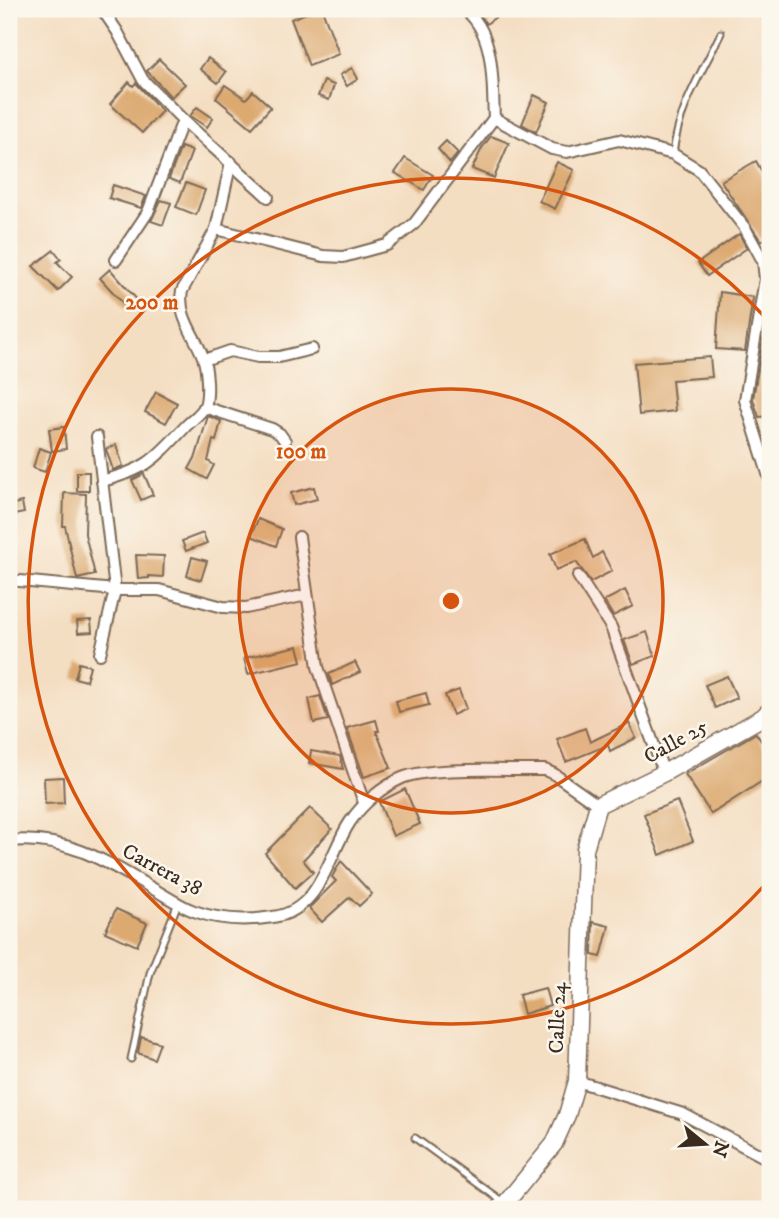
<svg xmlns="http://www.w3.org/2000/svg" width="779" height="1218" viewBox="0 0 779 1218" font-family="'IM FELL DW Pica',serif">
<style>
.building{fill:#dca970}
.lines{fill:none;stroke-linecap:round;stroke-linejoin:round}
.lane-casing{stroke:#7c6957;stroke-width:9}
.street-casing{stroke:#7c6957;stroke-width:14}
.secondary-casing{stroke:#7c6957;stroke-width:19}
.lane{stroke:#fff;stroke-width:5}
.street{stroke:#fff;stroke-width:10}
.secondary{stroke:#fff;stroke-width:16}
.ring{fill:none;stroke:#d7540e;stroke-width:3.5}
.labels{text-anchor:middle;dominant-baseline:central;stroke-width:5;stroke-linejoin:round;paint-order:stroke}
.street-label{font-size:21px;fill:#3b2a1e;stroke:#fbf7ec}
.centre{fill:#d7540e;stroke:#fbf7ec;stroke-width:3.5}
.ring-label{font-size:21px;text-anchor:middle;font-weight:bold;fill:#d7540e;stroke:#fbf7ec;stroke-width:5;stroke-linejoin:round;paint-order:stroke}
</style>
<rect width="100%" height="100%" fill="#fbf7ec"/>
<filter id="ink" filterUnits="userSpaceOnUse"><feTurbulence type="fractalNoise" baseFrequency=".0143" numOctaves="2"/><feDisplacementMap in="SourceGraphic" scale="14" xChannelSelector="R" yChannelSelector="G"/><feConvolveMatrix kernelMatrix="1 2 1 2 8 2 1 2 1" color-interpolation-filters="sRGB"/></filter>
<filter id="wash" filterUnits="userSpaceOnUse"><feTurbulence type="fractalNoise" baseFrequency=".00686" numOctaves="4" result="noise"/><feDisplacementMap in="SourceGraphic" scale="28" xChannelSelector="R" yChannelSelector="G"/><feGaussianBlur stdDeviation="1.57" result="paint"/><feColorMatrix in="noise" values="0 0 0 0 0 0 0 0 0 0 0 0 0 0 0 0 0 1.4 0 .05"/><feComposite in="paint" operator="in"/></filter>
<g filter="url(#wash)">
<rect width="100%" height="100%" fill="#f4dec2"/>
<g id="blocks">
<!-- building -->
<g class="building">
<path d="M317,9H322L339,54L309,66L291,19Z"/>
<path d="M485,9H507L486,24L479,13Z"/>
<path d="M208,58L226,72L218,83L200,69Z"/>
<path d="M159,59L185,84L171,97L147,71Z"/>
<path d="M352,68L358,79L347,86L340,75Z"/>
<path d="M324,81L334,85L329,100L318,96Z"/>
<path d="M129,82L133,86L136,83L162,111L142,133L110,104Z"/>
<path d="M225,85L246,99L253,91L271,107L252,128L216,98Z"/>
<path d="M534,95L549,102L536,132L522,124Z"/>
<path d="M197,107L213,118L207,127L190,116Z"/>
<path d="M491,136L509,143L494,178L472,169L482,148Z"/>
<path d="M446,141L458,153L450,163L438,149Z"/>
<path d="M181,147L192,151L180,183L169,179Z"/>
<path d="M405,158L433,175L424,190L395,173Z"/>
<path d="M756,161L770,186V236L761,241L721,181Z"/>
<path d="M557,162L574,170L555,209L539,201Z"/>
<path d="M186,183L205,190L196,215L176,207Z"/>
<path d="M113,185L146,196L141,208L109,198Z"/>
<path d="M161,200L171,203L163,225L151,221Z"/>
<path d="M739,234L747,248L707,276L698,263Z"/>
<path d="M54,250L61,259L57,262L72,277L58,291L33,266Z"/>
<path d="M110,269L139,302L130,311L100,278Z"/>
<path d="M720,292L753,297L745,351L716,349Z"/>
<path d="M769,304L770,416L759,417L753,399Z"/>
<path d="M710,357L712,377L672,380L675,411L639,415L634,363Z"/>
<path d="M156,392L177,403L166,423L145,412Z"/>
<path d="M208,416L221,421L216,441L213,440L208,461L214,465L207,479L189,469L196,456Z"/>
<path d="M64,427L66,449L52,451L49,429Z"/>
<path d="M116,445L123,466L113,470L106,449Z"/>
<path d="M39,448L51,452L45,472L33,468Z"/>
<rect x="77" y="472" width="12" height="19"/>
<path d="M144,474L153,495L141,500L132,480Z"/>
<path d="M314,487L317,499L294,505L291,493Z"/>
<path d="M64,493L86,494L85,534L95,575L77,579L65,526H63Z"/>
<path d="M22,502L24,513L9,516V505Z"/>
<path d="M258,519L282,529L276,546L251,536Z"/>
<path d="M203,533L207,543L186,551L182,541Z"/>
<path d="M585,539L593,558L602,552L612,571L591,582L576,562L556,570L550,554Z"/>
<path d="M136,555L164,556L163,577L149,576V578L138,579Z"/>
<path d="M192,557L207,561L201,580L187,576Z"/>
<path d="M625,590L633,606L613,616L604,601Z"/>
<path d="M91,620L92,632L78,633L77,621Z"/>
<path d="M647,632L655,656L633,664L624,640Z"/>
<path d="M298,646L302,661L248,674L244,658Z"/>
<path d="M355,662L360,672L332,685L329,674Z"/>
<path d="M79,663L90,666L86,681L75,678Z"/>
<path d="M727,676L737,698L715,708L705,685Z"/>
<path d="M459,690L466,709L453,715L445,695Z"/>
<path d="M426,693L429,705L399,712L396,701Z"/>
<path d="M320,696L328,720L314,723L309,699Z"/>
<path d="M376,720L379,731H376L391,768L364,777L347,728Z"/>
<path d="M629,723L636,738L610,751L608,745L566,762L557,739L585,728L590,742Z"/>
<path d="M756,733L770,755V776L711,814L685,774Z"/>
<path d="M311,751L340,756L343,769L309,763Z"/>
<path d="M63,777L64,803L45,804L44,778Z"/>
<path d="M405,789L420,824L393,836L379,802Z"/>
<path d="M677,801L693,841L660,855L644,814Z"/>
<path d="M310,808L332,829L303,860L313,872L295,888L265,853Z"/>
<path d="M341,861L372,894L359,906L350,897L322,922L309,908L336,881L332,877Z"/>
<path d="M116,909L147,923L137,946L105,932Z"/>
<path d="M593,922L609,926L601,957L592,955Z"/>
<path d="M545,988L550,1006L524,1014L519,995Z"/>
<path d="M141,1037L160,1043L154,1059L138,1053Z"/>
</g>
</g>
</g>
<g filter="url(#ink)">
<use href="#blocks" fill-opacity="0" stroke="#7c6957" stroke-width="2"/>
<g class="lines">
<!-- lane casing -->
<g class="lane-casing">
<g id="lane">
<path d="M673,154C679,106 700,76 721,33"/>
<path d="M131,1059L150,973L178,903"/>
<path d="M415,1138L503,1202"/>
</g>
</g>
<!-- street casing -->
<g class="street-casing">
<g id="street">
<path d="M102,9L117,31L143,80L183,120L268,197"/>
<path d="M464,9C496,33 492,82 494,118L552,149L567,152L619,140L673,154L699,170L745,228L763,261L765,279L745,400L770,480"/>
<path d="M216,229L323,256L343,257L387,245L414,224L494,118"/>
<path d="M116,260L148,212L183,120"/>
<path d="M204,360L230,351L258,357H279L312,349"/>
<path d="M204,407L272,429L280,434L285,441"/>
<path d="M97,437L115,590L100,654"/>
<path d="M102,481C148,469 155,459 186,426C192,420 202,413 205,406C209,394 207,369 203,357C195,335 177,316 182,291L216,229L231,162"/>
<path d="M299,537L318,667L364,803"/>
<path d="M578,576L611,627L664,773"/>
<path d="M9,580L115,590H159L223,607L246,608L307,595"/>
<path d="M9,841C67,835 109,863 157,891C169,898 181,906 194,911C219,920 248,921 273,917C321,911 328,855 350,822C362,804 382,787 402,778C431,766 511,771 545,770L554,774L598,805"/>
<path d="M577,1081L683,1114L770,1160"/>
</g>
</g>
<!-- secondary casing -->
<g class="secondary-casing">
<path id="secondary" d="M498,1209L505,1204L554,1144L567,1115L577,1081L585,849L598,805L664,773L763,717L770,710"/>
</g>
<!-- lane -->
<use href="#lane" class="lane"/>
<!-- street -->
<use href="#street" class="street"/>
<!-- secondary -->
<use href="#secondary" class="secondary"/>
</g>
</g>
<!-- distance rings -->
<circle cx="451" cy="601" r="212" fill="#d7540e" fill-opacity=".12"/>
<g class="ring">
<circle cx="451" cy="601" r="212"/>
<path d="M770 879A423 423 0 1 1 770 323"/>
</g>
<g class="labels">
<!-- street labels -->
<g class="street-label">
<text transform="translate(676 742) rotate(-29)">Calle 25</text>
<text transform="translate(162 870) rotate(28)">Carrera 38</text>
<text transform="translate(558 1018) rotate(-88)">Calle 24</text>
</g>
</g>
<circle cx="451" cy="601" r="10" class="centre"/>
<g class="ring-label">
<text x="152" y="309">200 m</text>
<text x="301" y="458">100 m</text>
</g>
<!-- margin -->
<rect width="779" height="1218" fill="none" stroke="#fbf7ec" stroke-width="35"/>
<!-- north arrow -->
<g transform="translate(705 1144) rotate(108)" stroke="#fbf7ec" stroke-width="5" paint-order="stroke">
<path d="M0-5L12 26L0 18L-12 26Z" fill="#3b2a1e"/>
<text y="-10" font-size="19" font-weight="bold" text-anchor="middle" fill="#3b2a1e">N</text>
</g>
</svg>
